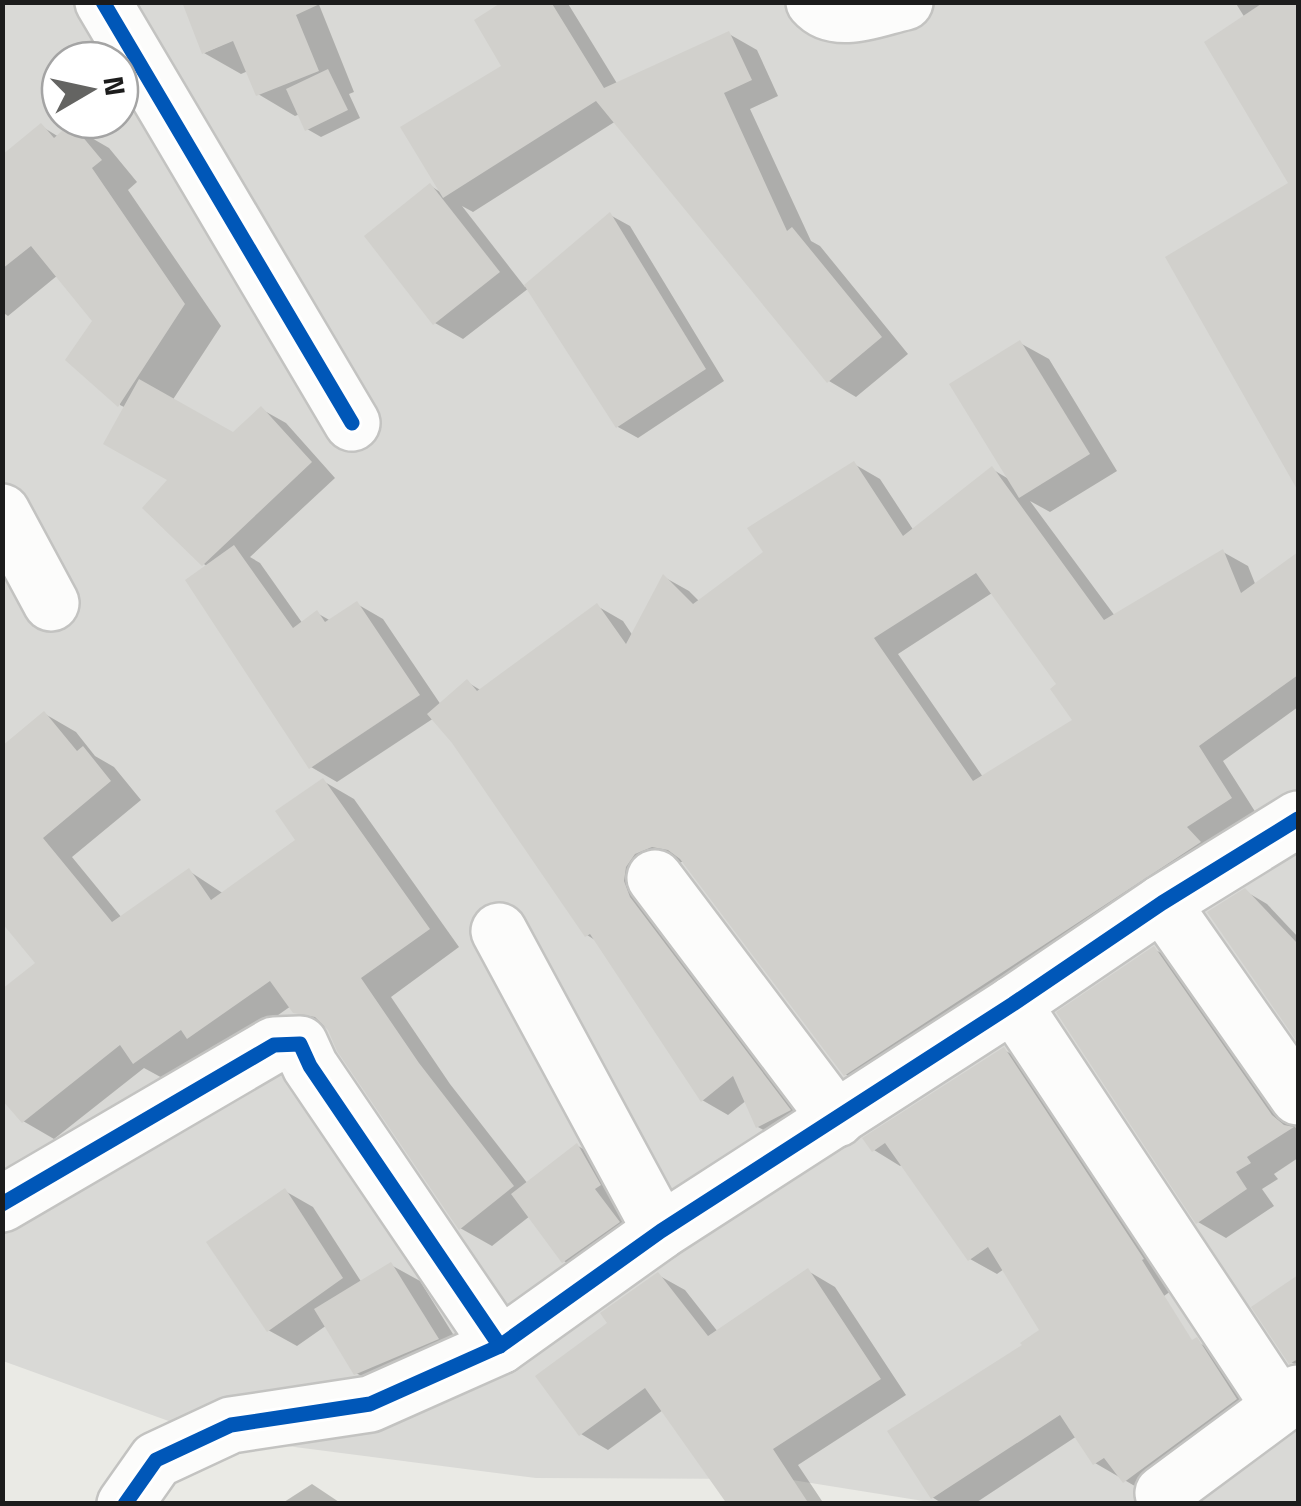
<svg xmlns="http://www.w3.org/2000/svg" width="1301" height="1506" viewBox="0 0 1301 1506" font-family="'Titillium Web',sans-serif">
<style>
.residential{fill:#d9d9d6;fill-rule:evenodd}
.shadow{fill:#0003;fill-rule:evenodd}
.building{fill:#d1d0cc;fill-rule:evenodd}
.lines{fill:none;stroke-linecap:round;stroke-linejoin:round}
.street-casing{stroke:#c3c3c1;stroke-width:60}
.street{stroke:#fcfcfb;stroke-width:55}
.cycleway-casing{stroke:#fff;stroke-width:21}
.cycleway{stroke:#0057b8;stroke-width:15}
</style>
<rect width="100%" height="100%" fill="#eaeae5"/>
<!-- residential -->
<path class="residential" d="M2,3H1298V1503L942,1504L786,1479L536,1478L210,1436L3,1361ZM60,60H120V120H60Z"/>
<!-- shadow -->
<g class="shadow">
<path d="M318,2L354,92L349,94L360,118L321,137L307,129L300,114L295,116L258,94L248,71L241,74L204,53Z"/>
<path d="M507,2H567L618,85L729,34L757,50L778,96L750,109L811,241L820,246L908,354L856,397L829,381L616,121L473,212L462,206L525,287L610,215L630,226L724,381L638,438L618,427L529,288L463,339L435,323L431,186L443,194L505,66Z"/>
<path d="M1235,2H1298V476L1291,471V184L1245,18Z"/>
<path d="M41,126L59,137L71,126L109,148L137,182L128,190L221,326L172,401L234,435L261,409L286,423L335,478L250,557L260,563L303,624L317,613L331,621L357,604L383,619L441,705L467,682L482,691L597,606L623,621L633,636L664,577L689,591L700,602L766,553L854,464L880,479L914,531L992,469L1012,481L1020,343L1049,359L1117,471L1050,512L1030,501L1115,616L1223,552L1248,566L1256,586L1298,555V707L1223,761L1256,813L871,1089L845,1074L685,861L661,868L815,1125L784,1141L758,1127L747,1100L728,1115L702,1100L598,942L587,935L454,742L434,718L337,782L311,767L208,567L204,564L171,480L126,408L120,405L95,321L58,275L8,316L2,312V157ZM992,593L1060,685L1075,720L983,777L898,654Z"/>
<path d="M45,714L76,732L95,756L114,767L141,800L72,857L122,918L189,871L224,894L298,840L323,781L354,799L459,947L391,997L450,1084L528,1184L578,1146L606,1162L646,1239L592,1278L564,1261L530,1216L492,1246L460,1228L331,1030L295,1011L291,1006L220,1056L210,1050L166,1080L144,1068L54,1139L23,1121L38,963Z"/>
<path d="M1245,891L1267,904L1298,937V1039L1210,913Z"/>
<path d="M1154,949L1183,966L1298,1131V1158L1274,1174L1278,1179L1262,1189L1274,1206L1226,1238L1198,1222Z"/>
<path d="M1004,1050L1031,1065L1175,1288L1109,1336L1198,1342L1225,1358L1263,1415L1152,1496L1095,1463L1077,1436L974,1504H943L932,1497L1025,1346L1042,1331L1004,1269L997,1274L970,1259L903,1164L900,1166L874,1150Z"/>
<path d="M285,1191L313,1207L362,1283L391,1265L420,1281L466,1355L385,1389L356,1373L327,1325L297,1346L268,1330Z"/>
<path d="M808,1271L835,1287L906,1395L798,1465L824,1504H730L663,1410L608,1450L581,1434L611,1323L658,1275L685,1290L718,1332Z"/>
<path d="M1298,1278V1366L1291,1362L1255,1308Z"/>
<path d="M312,1484L342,1504H281Z"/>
</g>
<!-- building -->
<g class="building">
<path d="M182,2H324L296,15L319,71L256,96L233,41L202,54Z"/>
<path d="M502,2H551L604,88L729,31L752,80L724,93L787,231L792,227L882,337L827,383L596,101L443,198L400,127L501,66L474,20Z"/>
<path d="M1264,2H1298V491L1165,257L1288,183L1204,42Z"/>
<path d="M328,69L348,110L305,131L286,89Z"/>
<path d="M41,123L54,138L71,123L102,160L92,168L185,304L118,407L65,360L92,321L31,246L2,269V155Z"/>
<path d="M430,183L500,272L433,325L364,236Z"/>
<path d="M610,212L706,369L616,428L524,285Z"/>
<path d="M1020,340L1090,454L1019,498L949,384Z"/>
<path d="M139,379L233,432L261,406L312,462L202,566L142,508L167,480L103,444Z"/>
<path d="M854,461L903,536L992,466L1104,620L1223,549L1241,593L1298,552V675L1199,746L1232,798L1187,827L1201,842L844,1076L680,859L668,850L652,847L635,854L626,867L624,881L630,897L791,1110L756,1128L733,1076L701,1102L590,934L585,937L452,743L427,714L467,679L477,691L597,603L626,644L663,574L693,604L763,552L747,528ZM976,573L1056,684L1050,689L1072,720L973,781L874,638Z"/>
<path d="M234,545L293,628L317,610L325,622L357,601L420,695L309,769L185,580Z"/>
<path d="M44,711L77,751L83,746L111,781L43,838L112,922L189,868L211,900L295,840L275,811L323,778L430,929L361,978L419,1063L514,1186L459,1230L337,1051L328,1030L315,1017L293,1013L270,981L187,1039L181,1030L133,1064L120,1045L22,1123L2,1100V989L35,963L2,923V746Z"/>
<path d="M1245,888L1298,944V1043L1207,912Z"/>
<path d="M1154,946L1272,1115L1284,1125L1294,1127L1247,1157L1251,1163L1236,1172L1247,1189L1196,1224L1056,1012Z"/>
<path d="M1004,1047L1144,1259L1142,1260L1192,1340L1197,1337L1237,1399L1123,1483L1104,1458L1093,1465L1060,1415L931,1499L887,1431L1022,1345L1020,1343L1039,1330L988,1247L968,1261L885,1143L872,1152L862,1138Z"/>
<path d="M577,1143L601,1185L595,1189L620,1222L562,1263L511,1194Z"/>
<path d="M285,1188L343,1278L267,1332L206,1242Z"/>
<path d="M391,1262L439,1339L354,1375L314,1309Z"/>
<path d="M808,1268L881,1379L773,1449L809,1504H727L645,1388L579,1436L535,1376L607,1323L600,1313L658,1272L708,1336Z"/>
<path d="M1298,1275V1359L1289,1364L1251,1307Z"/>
</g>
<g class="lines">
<!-- street casing -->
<g class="street-casing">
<g id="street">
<path d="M103,2L352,423"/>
<path d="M814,2C836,27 877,8 905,2"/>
<path d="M2,512L51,603"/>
<path d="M655,878L837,1119"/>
<path d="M1162,903L1298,1097"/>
<path d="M499,931L661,1231"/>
<path d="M1013,1004L1279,1405"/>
<path d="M2,1204L274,1045L300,1044L310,1066L500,1346"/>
<path d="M1163,1493L1298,1393"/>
<path d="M125,1504L156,1460L231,1425L370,1404L500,1346L661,1231L1013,1004L1162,903L1298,819"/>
</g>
</g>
<!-- street -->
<use href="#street" class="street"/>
<!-- cycleway casing -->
<g class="cycleway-casing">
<g id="cycleway">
<path d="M103,2L352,423"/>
<path d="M2,1204L274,1045L300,1044L310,1066L500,1346"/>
<path d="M125,1504L156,1460L231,1425L370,1404L500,1346L661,1231L1013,1004L1162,903L1298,819"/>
</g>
</g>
<!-- cycleway -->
<use href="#cycleway" class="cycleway"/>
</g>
<!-- border -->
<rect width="1301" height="1506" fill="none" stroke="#1c1c1c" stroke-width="10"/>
<!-- north arrow -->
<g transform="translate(90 90) rotate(81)"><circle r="48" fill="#ffffff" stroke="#a4a4a4" stroke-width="2.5"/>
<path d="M0-8L18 38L0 25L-18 38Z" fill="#646462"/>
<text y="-15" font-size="28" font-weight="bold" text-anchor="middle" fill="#1c1c1c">N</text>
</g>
</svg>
